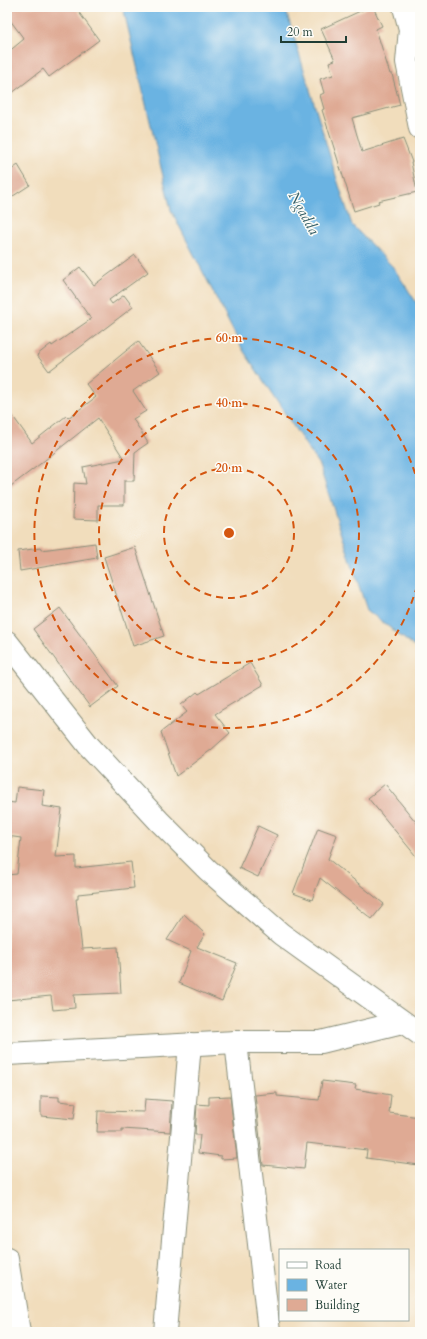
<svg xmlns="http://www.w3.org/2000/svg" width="427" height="1339" viewBox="0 0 427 1339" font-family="Cardo,serif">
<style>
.water{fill:#6ab3e2;stroke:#44788b}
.building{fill:#dfaa94}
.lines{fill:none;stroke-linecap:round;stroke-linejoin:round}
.minor-casing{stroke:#888d78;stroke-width:24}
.minor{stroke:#fff;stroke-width:22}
.ring{fill:none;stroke:#d45610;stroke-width:2;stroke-dasharray:7 5}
.labels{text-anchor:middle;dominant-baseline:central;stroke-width:3;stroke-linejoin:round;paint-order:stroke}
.water-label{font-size:15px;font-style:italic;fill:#366068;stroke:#fdfcf7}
.centre{fill:#d45610;stroke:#fdfcf7;stroke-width:2}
.ring-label{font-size:12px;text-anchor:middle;font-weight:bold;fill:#d45610;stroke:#fdfcf7;stroke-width:3;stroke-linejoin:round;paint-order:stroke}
</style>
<rect width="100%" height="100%" fill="#fdfcf7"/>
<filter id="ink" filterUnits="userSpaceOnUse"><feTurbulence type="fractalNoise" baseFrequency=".025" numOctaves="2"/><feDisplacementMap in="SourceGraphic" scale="8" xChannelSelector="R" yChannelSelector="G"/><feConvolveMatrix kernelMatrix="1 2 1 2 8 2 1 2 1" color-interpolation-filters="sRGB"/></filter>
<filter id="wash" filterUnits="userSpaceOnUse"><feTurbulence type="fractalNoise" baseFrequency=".012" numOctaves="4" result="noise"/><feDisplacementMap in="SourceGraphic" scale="16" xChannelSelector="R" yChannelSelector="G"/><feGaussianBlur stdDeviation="0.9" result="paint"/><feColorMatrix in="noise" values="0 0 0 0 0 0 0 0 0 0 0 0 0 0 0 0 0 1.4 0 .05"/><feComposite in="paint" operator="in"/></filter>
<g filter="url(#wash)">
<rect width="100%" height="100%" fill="#f1ddbc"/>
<!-- water -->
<path class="water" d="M123,7H285L336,176L352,225L393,267L420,308V651L367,610L319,465L243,350L171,210Z"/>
<g id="blocks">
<!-- building -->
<g class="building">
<path d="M7,7H75L99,40L49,77L43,69L7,97V53L24,39L7,16Z"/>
<path d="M369,7H373L382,26L376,29L390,74H392L400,105L352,118L362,152L403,139L412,162H411L417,192L378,201L379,203L354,211L322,110L324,109L320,95L324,93L320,79L333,75L329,62L335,60L321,29Z"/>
<path d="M18,165L30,185L7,200V173Z"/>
<path d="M135,255L148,272L109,300L112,304L124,295L133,307L49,371L37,355L51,344L52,346L91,319L63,280L80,267L94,285Z"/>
<path d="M138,341L160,372L133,391L146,411L133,419L148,443L135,452L134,481H124V505H98V520L73,519L74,483L86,484L83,467L124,459L98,418L40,464L7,489V408L32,443L66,416L68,418L96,397L86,384Z"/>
<path d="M95,543L97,558L20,571L18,551L41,548V550Z"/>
<path d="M135,547L164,636L133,646L104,557Z"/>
<path d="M60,608L118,686L90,707L33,629Z"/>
<path d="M250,663L263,685L215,714L230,733L211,750L176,776L161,732L187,712L181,705L197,692L199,694Z"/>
<path d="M385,784L420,827V861L368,798Z"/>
<path d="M17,787L44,790L42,806L62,809L56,857L76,856V868L131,862L134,888L78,894V899H76L82,949L118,947L121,993L74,995L75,1008L53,1010L51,996L7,1000V875L17,874L21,838L7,836V802L15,803Z"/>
<path d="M258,826L277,835L258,877L239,868Z"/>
<path d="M318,828L337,835L328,859L384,904L372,919L320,878L312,900L293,893Z"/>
<path d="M184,914L205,934L197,947L237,963L222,1001L179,983L191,951L167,940Z"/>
<path d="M322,1081L356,1085L355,1089L391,1095L389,1113L420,1117V1156L419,1165L366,1158L367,1150L307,1143L304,1169L263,1165L255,1095L277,1093V1096L319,1100Z"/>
<path d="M41,1096L59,1097V1101L76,1103L74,1119L41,1116Z"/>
<path d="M230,1096L237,1158L221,1159V1156L198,1153L200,1135H195L197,1104L209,1105V1097Z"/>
<path d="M145,1099L172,1101L170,1132L122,1129V1132H97L98,1111L144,1112Z"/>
</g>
</g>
</g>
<g filter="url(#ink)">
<use href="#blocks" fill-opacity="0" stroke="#888d78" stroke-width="1"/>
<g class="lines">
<!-- minor casing -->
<g class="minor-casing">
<g id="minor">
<path d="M404,7L410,29L407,62L420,128"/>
<path d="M7,642L89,746L159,821L208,870L281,934L420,1034"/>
<path d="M236,1042L269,1332"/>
<path d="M7,1054L236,1042H321L402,1022"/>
<path d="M7,1259L19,1332"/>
<path d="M165,1332L190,1044"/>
</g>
</g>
<!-- minor -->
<use href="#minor" class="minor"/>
</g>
</g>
<!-- distance rings -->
<g class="ring">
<circle cx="229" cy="533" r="65"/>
<circle cx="229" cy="533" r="130"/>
<path d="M420 574A195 195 0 1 1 420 492"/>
</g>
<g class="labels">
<!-- water labels -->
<g class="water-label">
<text transform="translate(304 213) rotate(61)">Ngadda</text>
</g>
</g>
<circle cx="229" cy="533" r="6" class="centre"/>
<g class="ring-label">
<text x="229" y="342">60 m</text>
<text x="229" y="407">40 m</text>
<text x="229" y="472">20 m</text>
</g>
<!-- margin -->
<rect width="427" height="1339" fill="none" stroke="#fdfcf7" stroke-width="24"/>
<!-- legend -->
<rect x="279" y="1249" width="130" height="72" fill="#fdfcf7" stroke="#a4b0a9"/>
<rect x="287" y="1262" width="20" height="6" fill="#ffffff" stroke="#a4b0a9"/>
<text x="315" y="1269" font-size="12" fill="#1f3d34">Road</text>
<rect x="287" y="1279" width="20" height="12" fill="#6ab3e2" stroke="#a4b0a9"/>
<text x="315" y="1289" font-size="12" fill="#1f3d34">Water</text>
<rect x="287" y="1299" width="20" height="12" fill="#dfaa94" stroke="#a4b0a9"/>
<text x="315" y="1309" font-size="12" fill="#1f3d34">Building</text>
<!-- scale -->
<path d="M281 36v6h65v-6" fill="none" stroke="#1f3d34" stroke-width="2"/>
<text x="287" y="36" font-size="12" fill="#1f3d34" stroke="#fdfcf7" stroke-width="3" paint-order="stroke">20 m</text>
</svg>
